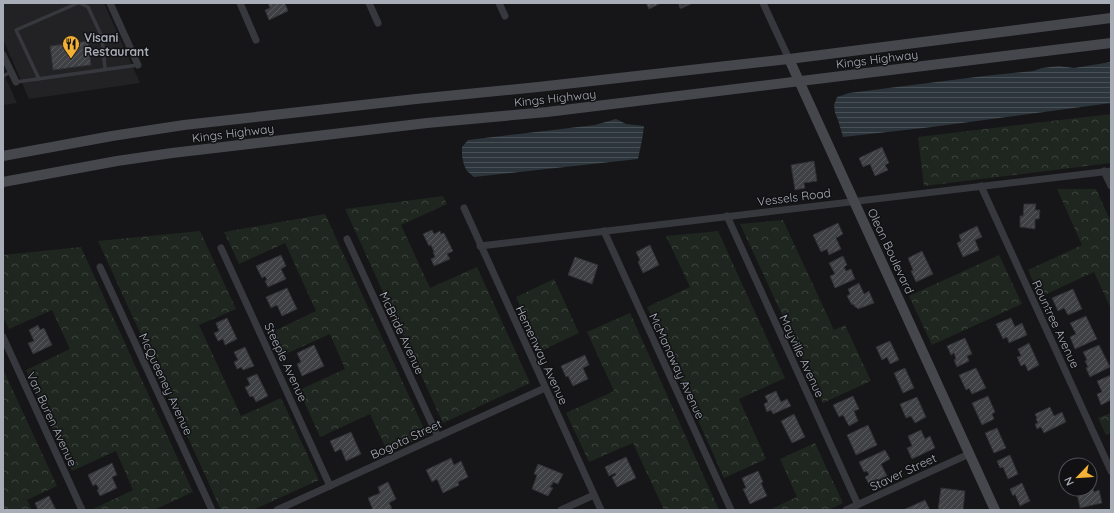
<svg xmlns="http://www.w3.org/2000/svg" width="1114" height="513" viewBox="0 0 1114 513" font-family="Quicksand,sans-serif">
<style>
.built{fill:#222225}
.forest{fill:url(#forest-crowns)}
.water{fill:url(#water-rules)}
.building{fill:url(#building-hatch);stroke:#303034}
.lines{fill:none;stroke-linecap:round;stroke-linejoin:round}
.lane{stroke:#37383d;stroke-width:3.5}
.street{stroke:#37383d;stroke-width:7}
.secondary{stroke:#45474d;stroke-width:10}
.labels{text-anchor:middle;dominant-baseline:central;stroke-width:3;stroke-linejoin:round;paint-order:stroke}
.poi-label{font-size:12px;font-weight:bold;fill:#a8adb8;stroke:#111113;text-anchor:start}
.street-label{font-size:12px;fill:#a8adb8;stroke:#111113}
</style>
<defs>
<pattern id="forest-crowns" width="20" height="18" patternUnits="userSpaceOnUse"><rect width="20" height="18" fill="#1e261f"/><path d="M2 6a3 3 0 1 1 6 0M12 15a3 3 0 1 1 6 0" fill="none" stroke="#3c433d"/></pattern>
<pattern id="water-rules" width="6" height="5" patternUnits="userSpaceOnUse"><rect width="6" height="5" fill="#2c353c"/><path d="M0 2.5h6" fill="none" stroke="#485056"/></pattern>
<pattern id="building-hatch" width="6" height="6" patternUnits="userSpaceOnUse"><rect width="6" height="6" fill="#404145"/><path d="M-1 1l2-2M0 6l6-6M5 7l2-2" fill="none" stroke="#595a5e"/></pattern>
</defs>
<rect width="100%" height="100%" fill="#161618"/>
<!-- built -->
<g class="built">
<path d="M3,3H104L140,83L29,99L3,39Z"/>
<path d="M3,72L17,103L3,105Z"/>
</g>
<!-- forest -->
<g class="forest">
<path d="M1111,114V163L924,186L918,137Z"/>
<path d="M1057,189H1096L1111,222V309L1094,272L1040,297L1028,270L1082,245Z"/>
<path d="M443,196L447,204L401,225L430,288L477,267L530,383L443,423L345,209Z"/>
<path d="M325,214L427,435L388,453L370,414L320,437L299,390L345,369L330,334L281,356L270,333L316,311L285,243L239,264L224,232Z"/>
<path d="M783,220L834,330L845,325L871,381L823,403L740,224Z"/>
<path d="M200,231L236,309L199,325L241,416L281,398L319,480L253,510H221L98,241Z"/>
<path d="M718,231L785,378L739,399L766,459L724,478L647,307L690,287L666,236Z"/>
<path d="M81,247L193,492L154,510H91L133,490L116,451L72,471L26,370L70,349L52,310L9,329L3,316V255Z"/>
<path d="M999,255L1022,304L932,345L909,296Z"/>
<path d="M554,279L579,333L541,351L516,297Z"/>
<path d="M630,313L719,510H664L633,443L589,462L566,413L614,391L587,332Z"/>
<path d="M3,369L57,486L27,500L32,510H3Z"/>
<path d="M1111,413V433L1106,435L1098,418Z"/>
<path d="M815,443L843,503L828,510H769L797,497L780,459Z"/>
</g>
<!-- water -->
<g class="water">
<path d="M1111,62V103L932,127L843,137L838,120L835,113L834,105L837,97L849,93L984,76L1033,71L1042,68L1059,66L1074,68Z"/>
<path d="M616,119L626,124L644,126L642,140L638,159L474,177L467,171L464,165L462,156V147L468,140L595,125Z"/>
</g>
<!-- building -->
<g class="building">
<path d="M268,3H285L288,11L269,20L265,10L270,8Z"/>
<path d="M646,3H661L649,9Z"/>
<path d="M88,41L91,65L53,70L50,46Z"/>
<path d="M882,147L889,163L885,165L888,170L875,176L870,164L863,167L859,158Z"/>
<path d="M814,161L817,181L804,183L805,188L795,190L791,165Z"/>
<path d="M1024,204H1036L1035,210H1040L1039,219H1035V229L1020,227V216H1023Z"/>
<path d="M838,223L843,234L836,238L841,249L829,255L827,249L821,252L813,235Z"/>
<path d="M977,226L982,237L975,240L979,250L963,257L957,243L961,241L959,235Z"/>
<path d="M432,230L434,234L440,231L441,234L444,233L453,251L447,254L450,259L434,266L431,259L435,257L433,252H434L431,245L429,246L423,234Z"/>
<path d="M650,245L659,265L643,273L638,262L640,260L636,252Z"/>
<path d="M922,251L933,274L916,282L911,271L913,270L908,258Z"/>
<path d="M281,255L286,266L281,269L286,279L268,287L265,281L267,280L265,276L262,278L256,266Z"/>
<path d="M843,256L847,265L844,267L846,271L851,269L855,279L835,288L830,276L835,274L829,263Z"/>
<path d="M575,257L598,265L592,284L568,275Z"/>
<path d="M859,283L864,294L869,291L874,303L858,309L856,307H855L853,304L852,305L847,296L850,294L848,289Z"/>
<path d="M287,288L297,309L282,316L277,305L271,308L266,297Z"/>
<path d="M1073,289L1082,309L1068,315L1064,308L1058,311L1052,298Z"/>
<path d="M1086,316L1097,339L1075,349L1070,337L1076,334L1070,323Z"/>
<path d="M227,318L237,339L225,345L223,339L218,341L214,333L219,331L216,323Z"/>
<path d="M1011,318L1015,327L1022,323L1027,335L1009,343L1007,337L1003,339L996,324Z"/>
<path d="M38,325L40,330L44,328L52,345L33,354L28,343L34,341L29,330Z"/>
<path d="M965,338L972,354L967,356L969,361L957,367L954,360L956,359L954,353L951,355L947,346Z"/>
<path d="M890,341L899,360L890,364L887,357L882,360L876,347Z"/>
<path d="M1029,343L1039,365L1028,371L1025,364L1021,366L1017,357L1021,356L1018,349Z"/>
<path d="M314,345L324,366L302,376L297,364L301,362L297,353Z"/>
<path d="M1099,345L1110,367L1090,377L1086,368L1088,367L1085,361L1087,360L1083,352Z"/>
<path d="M245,347L254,366L243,370L241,367L237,369L234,362L238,360L234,352Z"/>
<path d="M585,355L589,365L583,368L588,379L573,386L568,376L566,377L561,366Z"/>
<path d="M905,368L914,388L903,393L894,373Z"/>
<path d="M976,368L986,388L972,394L969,388L966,390L959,375Z"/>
<path d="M257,374L268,396L256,402L253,396L250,397L245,387L250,385L247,378Z"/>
<path d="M1111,375V400L1101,405L1097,394L1102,392L1097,381Z"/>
<path d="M776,391L781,402L787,399L791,406L773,414L771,410L767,412L764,404L768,402L765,396Z"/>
<path d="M853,396L859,409L854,411L858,421L849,426L843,415L839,417L833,405Z"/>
<path d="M988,396L995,412L992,414L994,419L982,425L972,403Z"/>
<path d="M917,397L926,417L915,423L911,416L906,418L900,404Z"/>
<path d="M1050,407L1054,416L1062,412L1066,422L1044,433L1041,427L1037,429L1035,424L1038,423L1036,419L1037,418L1035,414Z"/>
<path d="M794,414L805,437L792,443L781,421Z"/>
<path d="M868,425L877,445L856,455L847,435Z"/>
<path d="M997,428L1006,448L994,453L985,433Z"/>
<path d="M921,430L925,439L930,436L935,448L912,459L907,448L912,446L908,436Z"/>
<path d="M351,432L361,454L346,461L341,449L335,452L330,441Z"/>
<path d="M885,450L890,459L881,464L887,476L869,484L865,477L869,475L867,471L864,472L859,462Z"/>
<path d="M1010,455L1018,474L1008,479L1003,467L1000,468L997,461Z"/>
<path d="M626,457L636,478L617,487L612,477L616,475L615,473L609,476L605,467Z"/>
<path d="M451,458L454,465L461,461L468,477L458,482L459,485L443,493L437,479L432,482L426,470Z"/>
<path d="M112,463L117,475L112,477L117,488L100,496L97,490L99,489L96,484L93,486L88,475Z"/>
<path d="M538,464L563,474L558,484L553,482L552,485H551L550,487L553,488L548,496L532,489L537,475L534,474Z"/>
<path d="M758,471L763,482L761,483L767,496L750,504L743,489L746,488L742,478Z"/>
<path d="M1090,478L1094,492L1099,490L1102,503L1080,508L1076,489H1090Z"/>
<path d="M388,482L396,499L389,503L392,508L389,510H373L368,498L380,493L378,487Z"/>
<path d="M1022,483L1030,501L1020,506L1015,494L1013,496L1010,489Z"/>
<path d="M941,488L965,491L963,510H938Z"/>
<path d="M49,496L56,510H38L35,503Z"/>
<path d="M925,500L930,510H903Z"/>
</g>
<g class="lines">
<!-- lane -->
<g class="lane">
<path d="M80,3L88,7L102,37L105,69"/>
<path d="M680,3L681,7L690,3"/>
<path d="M3,76L11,72"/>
<path d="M39,79L16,30L78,3"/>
<path d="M16,82L138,65"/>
</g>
<!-- street -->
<g class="street">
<path d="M110,3L138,65"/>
<path d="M240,3L256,40"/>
<path d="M369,3L378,23"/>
<path d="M499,3L505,16"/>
<path d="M763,3L789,59"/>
<path d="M3,55L16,82"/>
<path d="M1104,171L1111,186"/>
<path d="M981,186L1111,471"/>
<path d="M464,208L601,510"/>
<path d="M727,216L858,505"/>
<path d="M604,231L731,510"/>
<path d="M347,239L438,437"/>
<path d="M480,246L1111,171"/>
<path d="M221,248L330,486"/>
<path d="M100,267L212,510"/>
<path d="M3,337L82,510"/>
<path d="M277,510L545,388"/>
<path d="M561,510L594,495"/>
<path d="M846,510L969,454"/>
</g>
<!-- secondary -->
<g class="secondary">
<path d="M789,59L995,510"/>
<path d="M3,156L112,136L184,125L416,99L538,87L789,59L1111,18"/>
<path d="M3,182L117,161L172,153L427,123L547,112L1111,43"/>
</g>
</g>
<!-- icons -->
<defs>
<g id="restaurant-pin" transform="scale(0.9)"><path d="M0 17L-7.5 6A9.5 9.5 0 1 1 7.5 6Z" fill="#f2b134" stroke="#111113"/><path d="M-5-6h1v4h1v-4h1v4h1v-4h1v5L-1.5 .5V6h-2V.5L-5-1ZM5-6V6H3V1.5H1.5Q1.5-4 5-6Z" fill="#111"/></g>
</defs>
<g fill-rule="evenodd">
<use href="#restaurant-pin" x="71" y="44"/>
</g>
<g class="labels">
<!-- poi labels -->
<g class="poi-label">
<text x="84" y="37">Visani<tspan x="84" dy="14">Restaurant</tspan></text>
</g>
<!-- street labels -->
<g class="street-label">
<text transform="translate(877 59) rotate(-7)">Kings Highway</text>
<text transform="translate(555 98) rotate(-6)">Kings Highway</text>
<text transform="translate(233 133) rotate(-7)">Kings Highway</text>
<text transform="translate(794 197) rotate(-7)">Vessels Road</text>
<text transform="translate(891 251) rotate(65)">Olean Boulevard</text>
<text transform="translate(1056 324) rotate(65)">Rountree Avenue</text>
<text transform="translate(402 333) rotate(65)">McBride Avenue</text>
<text transform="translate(542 355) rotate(65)">Hemenway Avenue</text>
<text transform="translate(802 356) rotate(65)">Mayville Avenue</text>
<text transform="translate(286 362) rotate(65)">Steeple Avenue</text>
<text transform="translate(677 366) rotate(65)">McManaway Avenue</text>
<text transform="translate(166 384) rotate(65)">McQueeney Avenue</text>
<text transform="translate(52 419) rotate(65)">Van Buren Avenue</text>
<text transform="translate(406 439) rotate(-25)">Bogota Street</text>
<text transform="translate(903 472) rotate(-25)">Staver Street</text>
</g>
</g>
<!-- border -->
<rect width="1114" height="513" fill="none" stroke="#a8adb8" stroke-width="8"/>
<!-- north arrow -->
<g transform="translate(1078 477) rotate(245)"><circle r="19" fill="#111113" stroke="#4d4f55"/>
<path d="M0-3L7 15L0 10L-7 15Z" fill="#f2b134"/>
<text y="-6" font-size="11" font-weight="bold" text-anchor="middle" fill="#a8adb8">N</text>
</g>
</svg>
